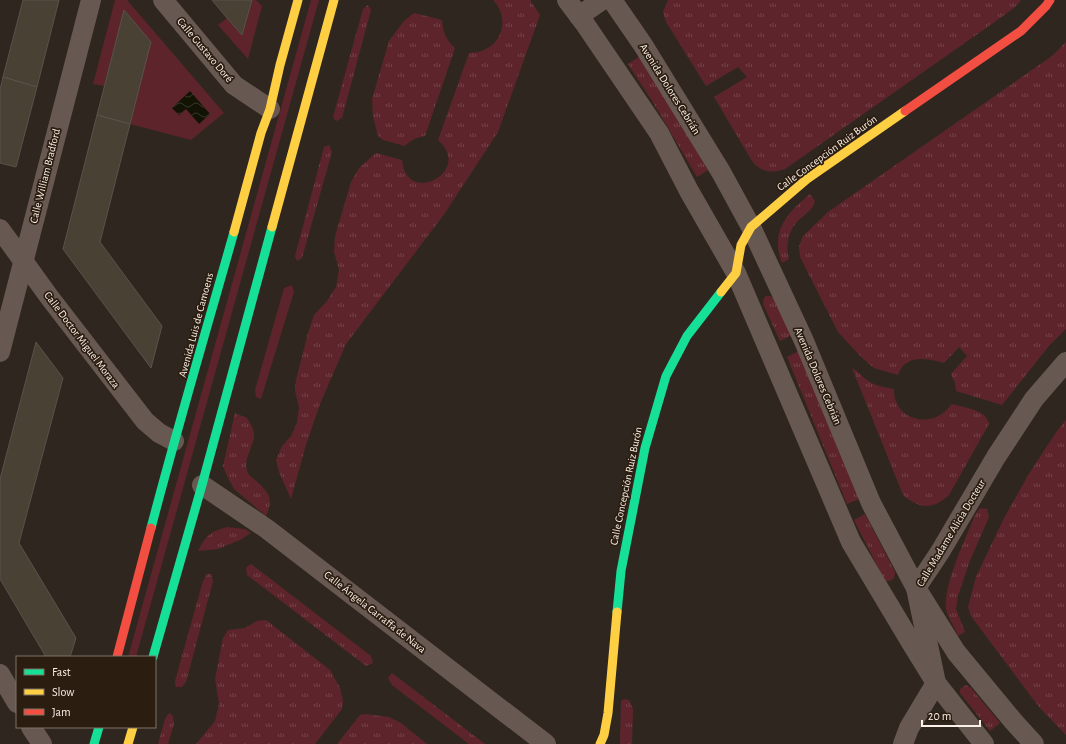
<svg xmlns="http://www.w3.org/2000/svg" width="1066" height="744" viewBox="0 0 1066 744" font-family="'Alegreya Sans',sans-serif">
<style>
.grass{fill:url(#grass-tufts)}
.garden{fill:#5d242b}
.water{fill:url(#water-waves)}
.building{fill:#484134;stroke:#58534c}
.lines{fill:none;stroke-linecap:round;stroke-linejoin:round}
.street{stroke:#685852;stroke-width:20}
.fast{stroke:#16e098;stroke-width:9}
.slow{stroke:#ffcf43;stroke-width:9}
.jam{stroke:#f24e42;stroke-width:9}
.labels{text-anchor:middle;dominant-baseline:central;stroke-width:3.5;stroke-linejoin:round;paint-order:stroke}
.street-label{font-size:11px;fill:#fbf1e9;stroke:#2b1d10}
</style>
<defs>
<pattern id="grass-tufts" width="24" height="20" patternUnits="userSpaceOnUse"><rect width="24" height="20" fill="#5d242b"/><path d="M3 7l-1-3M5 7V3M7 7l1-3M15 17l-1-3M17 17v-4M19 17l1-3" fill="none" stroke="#75444a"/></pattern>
<pattern id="water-waves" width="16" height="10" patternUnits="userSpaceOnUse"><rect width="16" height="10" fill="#121303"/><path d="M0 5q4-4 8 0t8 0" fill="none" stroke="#353628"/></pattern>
</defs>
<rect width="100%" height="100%" fill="#2f271f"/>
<!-- grass -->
<g class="grass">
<path d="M493,0H530L540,15L498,132L445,213L346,344L320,404L305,448L291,499L279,472L276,460L282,446L291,436L297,423L299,407L295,391L296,380L308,333L314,315L327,301L336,287L339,269L334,252L335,236L351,182L359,168L376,153L402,160C406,207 474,172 438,140L469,53C474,53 480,52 484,50C505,41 508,15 493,0Z"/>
<path d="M668,0H1021L1014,8L996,21L785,169C771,174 761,172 752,161L714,97L747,77L738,67L706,86L666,22L663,12Z"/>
<path d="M368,5L371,10L342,118L336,121L333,117L363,9Z"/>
<path d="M414,13L442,20C443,32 446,40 455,48L425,136C417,137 411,140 405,146L383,140L378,136L373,117L372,99L389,41L404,21Z"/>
<path d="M1066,42V329L1048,347L1002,405L956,391L955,383L951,374L967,356L959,347L944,363C927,358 905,354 898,375L874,368L861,357L838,332L800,257L799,247L803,236L828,212L1052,56Z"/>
<path d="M639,57L667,102L708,170L697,177L654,104L628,64Z"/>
<path d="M329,145L332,152L302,258L297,261L295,256L324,147Z"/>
<path d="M810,194L815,201C813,209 808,212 801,218C789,228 785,244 789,259L782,263C770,231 787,213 810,194Z"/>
<path d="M766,296H770L774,298L792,335L780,341L763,304L764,298Z"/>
<path d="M799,351L859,499L847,504L787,357Z"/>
<path d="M852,368C858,371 861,376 867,380C875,386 884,387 894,389C894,393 894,397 896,401C902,420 928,425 943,413C946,411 949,407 952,404C965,408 986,409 989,424L949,495C933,510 919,509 903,495Z"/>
<path d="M235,413L247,418C250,423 254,429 254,435C254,446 243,459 247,471C248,475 252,477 255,480C269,492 274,499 266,516L234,489L228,478L223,466Z"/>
<path d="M1066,420V735L1039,707L971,616L968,607L976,577L1004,518L1030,472L1057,431Z"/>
<path d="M980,508L987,509L989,517L969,563L958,596L956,609L965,632L958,636C955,628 950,621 947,613C940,591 966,538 975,515Z"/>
<path d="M865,514L895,572C895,579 892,581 886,581L882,575L854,520Z"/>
<path d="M227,527L245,529L251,533L240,540L218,549L198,551C206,535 210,532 227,527Z"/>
<path d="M251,564L371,656L373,663L366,666L247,575L246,568Z"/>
<path d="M207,574H211L213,581L186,682L182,687H176L175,681L203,581Z"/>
<path d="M266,620L330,670L340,688L343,701L342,709L315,744H196L215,721L219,704L215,679L223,638L228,630L245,628L257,621Z"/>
<path d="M392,673L485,744H469L392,685L388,678Z"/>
<path d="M966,685L971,688L1000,723L990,731L960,693V689Z"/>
<path d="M624,699L629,700L633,709L632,744H620L621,701Z"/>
<path d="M169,713L173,716L174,724L168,744H158L165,719Z"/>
<path d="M365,714L389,717L401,723L427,744H337L360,715Z"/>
</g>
<!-- garden -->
<g class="garden">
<path d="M115,0H127L224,113L191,140L130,124L151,42L124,10L104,86L93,84Z"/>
<path d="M252,0H256L262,6L248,59L218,25L227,18L242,35Z"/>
<path d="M311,0H319L136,657H128Z"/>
<path d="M292,285L294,292L261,399L256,397L255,390L284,288Z"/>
</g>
<!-- water -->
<path class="water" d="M190,91L210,114L199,124L186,109L179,115L172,108Z"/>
<!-- building -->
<g class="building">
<path d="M23,0H59L37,87L3,77Z"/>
<path d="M212,0H252L242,35L227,18Z"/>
<path d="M124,10L151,42L130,124L97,115Z"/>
<path d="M3,77L37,87L16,167L0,163V90Z"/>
<path d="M97,115L130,124L100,242L162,326L151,368L63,249Z"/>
<path d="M36,342L63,378L19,543L76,638L70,657H46L0,579V479Z"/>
</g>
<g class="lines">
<!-- street -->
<g class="street">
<path d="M163,0L234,85L270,109"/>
<path d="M567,0L585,24L659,133L689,191L736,273L851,542L912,644L936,683L984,744"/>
<path d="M612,0L643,45L721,172L751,227L804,341L871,503L916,588L956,652L1014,722L1034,744"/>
<path d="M579,16L602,0"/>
<path d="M0,229L50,298L145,421L159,433L174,441"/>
<path d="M0,352L91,0"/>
<path d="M202,485L267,529L546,744"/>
<path d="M0,674L17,703"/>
<path d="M31,727L42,744"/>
<path d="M903,744L909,728L936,683L916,588L940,552L996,457L1034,399L1066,362"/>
</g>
<!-- fast -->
<g class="fast">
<path d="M151,528C177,429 206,331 234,232"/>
<path d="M617,612L621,571L645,448L666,376L687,336L721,292"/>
<path d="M153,657L202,485L272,227"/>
<path d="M94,744L99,727"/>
</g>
<!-- slow -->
<g class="slow">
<path d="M272,227L334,0"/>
<path d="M234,232L261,133L270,109L280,65L298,0"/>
<path d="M721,292L736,273L741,245L751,227L807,179L905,111"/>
<path d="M128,744L133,727"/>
<path d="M600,744L604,735L608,713L617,612"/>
</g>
<!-- jam -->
<g class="jam">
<path d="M905,111L1021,31L1046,6L1050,0"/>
<path d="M117,657L151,528"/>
</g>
</g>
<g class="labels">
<!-- street labels -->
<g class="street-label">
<text transform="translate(205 50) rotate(50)">Calle Gustavo Doré</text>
<text transform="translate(670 89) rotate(58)">Avenida Dolores Cebrián</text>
<text transform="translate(827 153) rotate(-36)">Calle Concepción Ruiz Burón</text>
<text transform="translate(45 176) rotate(-76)">Calle William Bradford</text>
<text transform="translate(196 325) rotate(-75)">Avenida Luis de Camoens</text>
<text transform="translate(82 340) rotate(53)">Calle Doctor Miguel Moraza</text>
<text transform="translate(818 376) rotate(67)">Avenida Dolores Cebrián</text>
<text transform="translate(626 486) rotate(-78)">Calle Concepción Ruiz Burón</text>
<text transform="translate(951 533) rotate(-59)">Calle Madame Alicia Docteur</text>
<text transform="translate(375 612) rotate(38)">Calle Ángela Carraffa de Nava</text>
</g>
</g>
<!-- legend -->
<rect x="16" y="656" width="140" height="72" fill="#2b1d10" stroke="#7e7267"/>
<rect x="24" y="669" width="20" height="6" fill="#16e098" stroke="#7e7267"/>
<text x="52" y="676" font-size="12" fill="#fbf1e9">Fast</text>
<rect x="24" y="689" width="20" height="6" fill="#ffcf43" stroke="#7e7267"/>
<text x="52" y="696" font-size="12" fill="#fbf1e9">Slow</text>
<rect x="24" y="709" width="20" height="6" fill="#f24e42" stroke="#7e7267"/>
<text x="52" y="716" font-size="12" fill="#fbf1e9">Jam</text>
<!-- scale -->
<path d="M922 720v6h58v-6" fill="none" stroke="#fbf1e9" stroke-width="2"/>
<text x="928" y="720" font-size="12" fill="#fbf1e9" stroke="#2b1d10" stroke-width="3" paint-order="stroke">20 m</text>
</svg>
